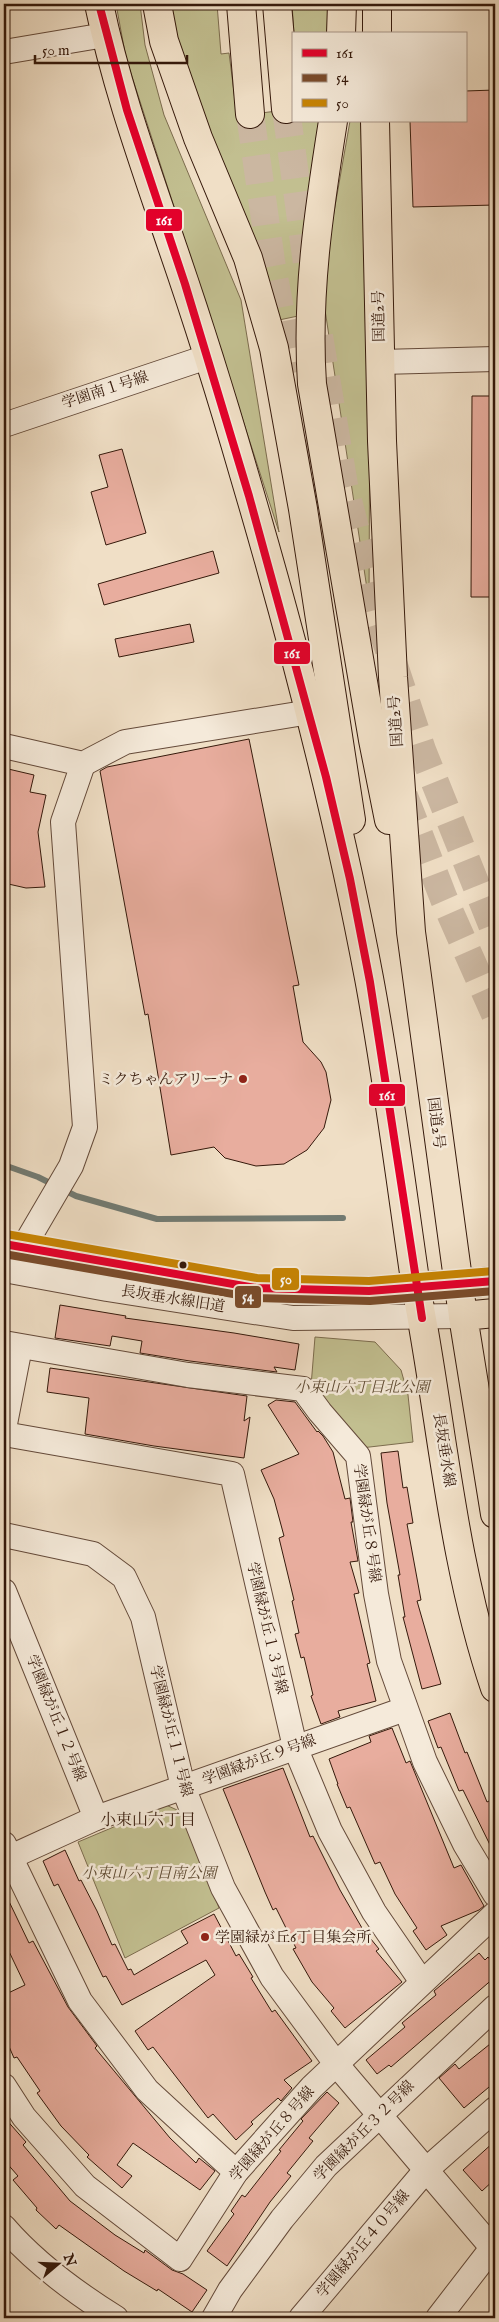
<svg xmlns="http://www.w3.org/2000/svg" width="499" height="2322" viewBox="0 0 499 2322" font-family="'IM FELL English','Noto Serif JP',serif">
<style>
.green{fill:#c2bf90;stroke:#7c6c4e}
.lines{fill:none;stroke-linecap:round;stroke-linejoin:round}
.stream{stroke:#727b73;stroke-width:6}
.building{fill:#e8ad9e;stroke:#35190b}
.highway-tunnel{stroke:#cbb7a1;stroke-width:28;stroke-dasharray:28 14;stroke-linecap:butt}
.minor-casing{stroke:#644a3a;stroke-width:26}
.major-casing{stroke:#35190b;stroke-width:30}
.highway-casing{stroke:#35190b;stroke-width:30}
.minor{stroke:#f5eada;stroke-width:24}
.major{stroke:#f0dfc6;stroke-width:28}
.highway{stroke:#f0dfc6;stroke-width:28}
.bus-1-casing{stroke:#f5eada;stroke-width:11}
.bus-2-casing{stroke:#f5eada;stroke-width:11}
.bus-3-casing{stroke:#f5eada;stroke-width:11}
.bus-1{stroke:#e4002b;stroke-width:8}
.bus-2{stroke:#7a4b2a;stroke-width:8}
.bus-3{stroke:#c68303;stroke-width:8}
.poi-dot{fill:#8f2418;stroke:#f5eada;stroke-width:2}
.bus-dot{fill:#35190b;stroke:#f5eada;stroke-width:2}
.labels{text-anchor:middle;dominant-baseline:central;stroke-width:5;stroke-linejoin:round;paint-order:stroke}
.street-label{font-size:15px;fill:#35190b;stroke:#f5eada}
.poi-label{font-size:15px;fill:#35190b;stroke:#f5eada;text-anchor:end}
.park-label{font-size:15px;font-style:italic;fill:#5f4b33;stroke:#f5eada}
.neighbourhood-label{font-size:16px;fill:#35190b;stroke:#f5eada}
.line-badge{stroke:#f5eada;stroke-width:2}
.badge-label{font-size:14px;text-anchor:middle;font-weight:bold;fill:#fff}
</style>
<rect width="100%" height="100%" fill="#f0dfc6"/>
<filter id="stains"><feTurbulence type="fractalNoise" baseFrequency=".004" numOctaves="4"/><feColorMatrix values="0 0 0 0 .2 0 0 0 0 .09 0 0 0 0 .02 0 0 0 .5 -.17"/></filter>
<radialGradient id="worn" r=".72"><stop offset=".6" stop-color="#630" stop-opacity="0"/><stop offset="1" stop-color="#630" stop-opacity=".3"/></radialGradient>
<!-- green -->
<g class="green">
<path d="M116,4H140L145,45L164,115L241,300L279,532L126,58Z"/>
<path d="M169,4H217L221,54L229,53L237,116L293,109V121H319L298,316L279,320L180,55Z"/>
<path d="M292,4H332L330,34H294Z"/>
<path d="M350,121H371L369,602L324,303V269Z"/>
<path d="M315,1337L375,1342L401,1370L408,1395L413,1442L361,1448L311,1386Z"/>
<path d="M166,1805L186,1814L219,1908L125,1958L78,1842Z"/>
</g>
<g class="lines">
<!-- stream -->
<g class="stream">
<path d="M4,1165L38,1177L76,1196L157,1219L343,1218"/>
<path d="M492,1210L495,1209"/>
</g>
</g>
<!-- building -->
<g class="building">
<path d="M495,90V205L413,207L410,121H465V91Z"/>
<path d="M472,396H495V597H471Z"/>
<path d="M122,449L146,533L106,545L91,492L108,487L99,455Z"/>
<path d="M213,551L219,573L104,605L98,584Z"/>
<path d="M190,624L194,642L119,657L115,639Z"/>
<path d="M249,739L299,985L293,986L303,1042L321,1062L326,1072L331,1100L324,1128L307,1150L284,1164L256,1166L225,1158L214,1147L171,1155L148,1014L145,1015L100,771L107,767Z"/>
<path d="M4,768L34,775L30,792L46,795L38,832L45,887L26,888L4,883Z"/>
<path d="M60,1305L126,1316L125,1318L234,1333L299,1344L295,1370L274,1367L277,1372L190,1361L140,1353L142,1341L112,1336L110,1346L55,1338Z"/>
<path d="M50,1368L247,1396L244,1421L250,1417L244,1458L154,1446L85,1434L89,1398L47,1392Z"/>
<path d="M276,1400L295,1402L317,1432L318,1431L323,1436L333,1452L345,1499L350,1498L353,1522H351L358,1561L350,1562L359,1593L354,1594L370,1663L367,1664L376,1701L338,1711L340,1717L321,1724L311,1696L313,1695L304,1657L301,1658L295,1634L299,1633L292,1601L294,1600L279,1538L284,1536L274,1499L261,1470L299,1454L268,1405Z"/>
<path d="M398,1451L403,1488L407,1487L413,1523L407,1524L421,1600L417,1601L441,1684L422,1689L403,1617H405L398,1575H400L387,1503L381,1453Z"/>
<path d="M450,1713L465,1753L467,1752L487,1802L495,1798V1855L463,1790L459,1791L441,1747L438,1748L428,1721Z"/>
<path d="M392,1728L406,1763L410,1761L454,1868L461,1865L484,1906L479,1910L441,1926L447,1935L426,1950L413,1931L417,1928L395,1894L380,1862L375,1864L350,1807L347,1808L337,1784H338L329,1759L371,1742L369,1736Z"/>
<path d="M283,1768L310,1837L313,1836L340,1890L362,1928L379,1949L376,1951L402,1982L345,2028L331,2011L334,2008L312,1982L293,1949L296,1948L276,1908L273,1910L265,1892L223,1789Z"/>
<path d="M65,1850L79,1881L81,1880L97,1911L112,1945L115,1944L128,1970L131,1969L134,1975L188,1943L181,1931L214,1914L236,1956L239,1954L253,1977L251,1978L272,2012L275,2010L312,2061L284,2080L292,2088L281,2101L278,2098L251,2122L253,2124L236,2140L213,2114L208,2118L153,2047L148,2050L135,2031L215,1975L206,1960L122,2005L106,1976L103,1977L58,1884L54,1886L43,1861Z"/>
<path d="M4,1891L29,1943L33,1941L68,2007L97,2046L95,2048L170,2138L196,2163L199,2158L215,2171L200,2190L133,2143L117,2165L132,2176L122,2188L87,2157L89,2155L61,2126L37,2093L40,2091L17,2057L14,2058L4,2035V1995L25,1985L4,1941Z"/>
<path d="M479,1953L485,1960L488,1957L495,1966V1977L391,2067L389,2065L377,2074L366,2060L405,2027L402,2023L436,1995L434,1991Z"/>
<path d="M495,2040V2082L464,2108L439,2078L455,2064L459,2069Z"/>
<path d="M327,2092L339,2103L309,2138L313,2141L287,2173L291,2176L270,2202L227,2266L207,2251L234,2214L231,2211L242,2195L245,2197L281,2151L279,2150L303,2121L301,2119Z"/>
<path d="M4,2117L26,2142L23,2145L70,2201L115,2235L144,2253L145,2250L172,2270L183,2274L207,2290L192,2312L158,2289L157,2291L124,2271L59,2225L56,2229L36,2210L37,2208L13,2180L18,2176L4,2160Z"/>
<path d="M495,2141V2179L482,2191L463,2170Z"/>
</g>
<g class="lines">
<!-- highway-tunnel -->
<g class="highway-tunnel">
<path d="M286,109L308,271"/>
<path d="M250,114L271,261L292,373"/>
<path d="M319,336L344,485L378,617L422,750L495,932"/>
<path d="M304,440L315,495L331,559"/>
<path d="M404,796L444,899L495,1014"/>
</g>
<!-- minor casing -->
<g class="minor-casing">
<g id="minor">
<path d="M4,52L105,35"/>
<path d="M381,362L495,359"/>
<path d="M4,425L207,357"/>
<path d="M4,746L83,764L125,742L310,712"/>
<path d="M4,1244L256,1288L369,1291L416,1287"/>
<path d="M23,1248L71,1166L85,1127L63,822L83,764"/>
<path d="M4,1270L107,1289L293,1318L463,1316"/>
<path d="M4,1343L188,1375L303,1389L320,1412L358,1456L376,1594L389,1661L425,1762L465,1844L495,1894"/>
<path d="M4,1429L20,1347"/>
<path d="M4,1434L232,1474L295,1747L330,1831L374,1912L422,1982"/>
<path d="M4,1535L93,1554L124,1577L143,1617L183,1787L223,1888L272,1977L337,2065L495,2251"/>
<path d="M4,1591L96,1818"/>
<path d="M4,1844L80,2001L147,2090L236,2172"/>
<path d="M4,1860L96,1818L405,1709"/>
<path d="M4,2086L24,2117L85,2186L180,2259L236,2172L312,2087L495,1914"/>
<path d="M4,2227C35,2263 76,2293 116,2318"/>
<path d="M214,2318L230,2290L282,2219L326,2166L495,2007"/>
<path d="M301,2318L426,2170L495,2109"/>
<path d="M438,2318L492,2248"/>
</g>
</g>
<!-- major casing -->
<g class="major-casing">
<g id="major">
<path d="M495,1281L416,1287C442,1420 451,1558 495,1688"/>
<path d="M495,1313L463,1316L495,1514"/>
</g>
</g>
<!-- highway casing -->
<g class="highway-casing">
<g id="highway">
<path d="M99,4C116,86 145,166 172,246C198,321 222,398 244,474C293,640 337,808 369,978C388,1080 401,1184 416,1287"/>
<path d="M157,4L164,41L198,138L248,258L274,348L303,509L351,820"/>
<path d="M241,4L250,114"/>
<path d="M277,4L286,109"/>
<path d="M341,34L342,4"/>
<path d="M377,34V4"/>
<path d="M333,121C319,209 306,295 312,384L373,740L389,820"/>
<path d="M375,121L382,441L393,677L411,932L463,1316"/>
</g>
</g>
<!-- minor -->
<use href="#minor" class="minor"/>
<!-- major -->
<use href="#major" class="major"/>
<!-- highway -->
<use href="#highway" class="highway"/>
<!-- bus-1 casing -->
<g class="bus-1-casing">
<g id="bus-1">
<path d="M99,4L127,110L185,284L249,496L326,777L350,879L370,982L422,1318"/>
<path d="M4,1244L256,1288L369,1291L495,1281"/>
</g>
</g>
<!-- bus-2 casing -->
<g class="bus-2-casing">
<path id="bus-2" d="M4,1254L256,1298L370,1301L495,1291"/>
</g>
<!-- bus-3 casing -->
<g class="bus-3-casing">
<path id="bus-3" d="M6,1234L257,1278L369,1281L494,1271"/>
</g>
<!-- bus-1 -->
<use href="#bus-1" class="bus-1"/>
<!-- bus-2 -->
<use href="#bus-2" class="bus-2"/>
<!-- bus-3 -->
<use href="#bus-3" class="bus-3"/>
</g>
<!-- markers -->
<g class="poi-dot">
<circle cx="243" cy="1079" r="5"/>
<circle cx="205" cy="1937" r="5"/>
</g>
<circle class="bus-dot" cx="183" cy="1265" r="4.5"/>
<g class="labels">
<!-- street labels -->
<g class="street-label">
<text transform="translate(379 316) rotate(-91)">国道2号</text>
<text transform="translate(105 390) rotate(-18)">学園南１号線</text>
<text transform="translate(396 721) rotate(-94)">国道2号</text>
<text transform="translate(436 1123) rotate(83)">国道2号</text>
<text transform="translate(173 1299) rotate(9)">長坂垂水線旧道</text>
<text transform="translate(444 1450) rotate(81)">長坂垂水線</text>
<text transform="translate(367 1523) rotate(82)">学園緑が丘８号線</text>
<text transform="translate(267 1628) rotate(77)">学園緑が丘１３号線</text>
<text transform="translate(56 1718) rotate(68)">学園緑が丘１２号線</text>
<text transform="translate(171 1731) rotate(76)">学園緑が丘１１号線</text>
<text transform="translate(259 1760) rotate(-20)">学園緑が丘９号線</text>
<text transform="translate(364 2131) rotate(-45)">学園緑が丘３２号線</text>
<text transform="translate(272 2134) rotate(-49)">学園緑が丘８号線</text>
<text transform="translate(363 2244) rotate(-50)">学園緑が丘４０号線</text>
</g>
<!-- poi labels -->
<g class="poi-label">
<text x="233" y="1079">ミクちゃんアリーナ</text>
<text x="215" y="1937" text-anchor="start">学園緑が丘6丁目集会所</text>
</g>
<!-- park labels -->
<g class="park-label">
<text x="362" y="1387">小束山六丁目北公園</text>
<text x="149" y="1873">小束山六丁目南公園</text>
</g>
<!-- neighbourhood labels -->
<g class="neighbourhood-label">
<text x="148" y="1821">小束山六丁目</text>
</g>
</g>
<g class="line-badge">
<rect x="145" y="208" width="38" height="24" rx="5" fill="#e4002b"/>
<rect x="273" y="641" width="38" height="24" rx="5" fill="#e4002b"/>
<rect x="368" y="1083" width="38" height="24" rx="5" fill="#e4002b"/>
<rect x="271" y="1267" width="29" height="24" rx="5" fill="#c68303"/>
<rect x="234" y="1285" width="28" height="24" rx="5" fill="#7a4b2a"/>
</g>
<g class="badge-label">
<text x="164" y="225">161</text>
<text x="292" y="658">161</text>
<text x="387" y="1100">161</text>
<text x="286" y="1284">50</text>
<text x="248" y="1301">54</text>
</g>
<!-- margin -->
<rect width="499" height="2322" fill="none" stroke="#f0dfc6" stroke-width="20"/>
<rect x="5" y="5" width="489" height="2312" fill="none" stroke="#35190b" stroke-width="2.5"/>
<rect x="10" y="10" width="479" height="2302" fill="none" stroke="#35190b"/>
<!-- legend -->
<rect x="292" y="32" width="175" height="90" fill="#f5eada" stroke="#a89687"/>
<rect x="302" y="49" width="25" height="8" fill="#e4002b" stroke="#a89687"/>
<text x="336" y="58" font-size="15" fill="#35190b">161</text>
<rect x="302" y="74" width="25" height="8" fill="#7a4b2a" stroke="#a89687"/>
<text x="336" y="82" font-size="15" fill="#35190b">54</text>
<rect x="302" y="99" width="25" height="8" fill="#c68303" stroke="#a89687"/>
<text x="336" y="108" font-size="15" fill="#35190b">50</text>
<!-- north arrow -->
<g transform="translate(58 2264) rotate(71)" stroke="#f5eada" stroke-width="4" paint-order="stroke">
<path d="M0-4L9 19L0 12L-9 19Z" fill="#35190b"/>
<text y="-8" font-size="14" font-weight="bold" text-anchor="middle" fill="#35190b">N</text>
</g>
<!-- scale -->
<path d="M35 55v8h152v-8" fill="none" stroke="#35190b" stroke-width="2.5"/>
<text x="42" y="55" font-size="15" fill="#35190b" stroke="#f5eada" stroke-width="4" paint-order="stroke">50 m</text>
<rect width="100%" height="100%" filter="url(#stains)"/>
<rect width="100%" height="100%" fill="url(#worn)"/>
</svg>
